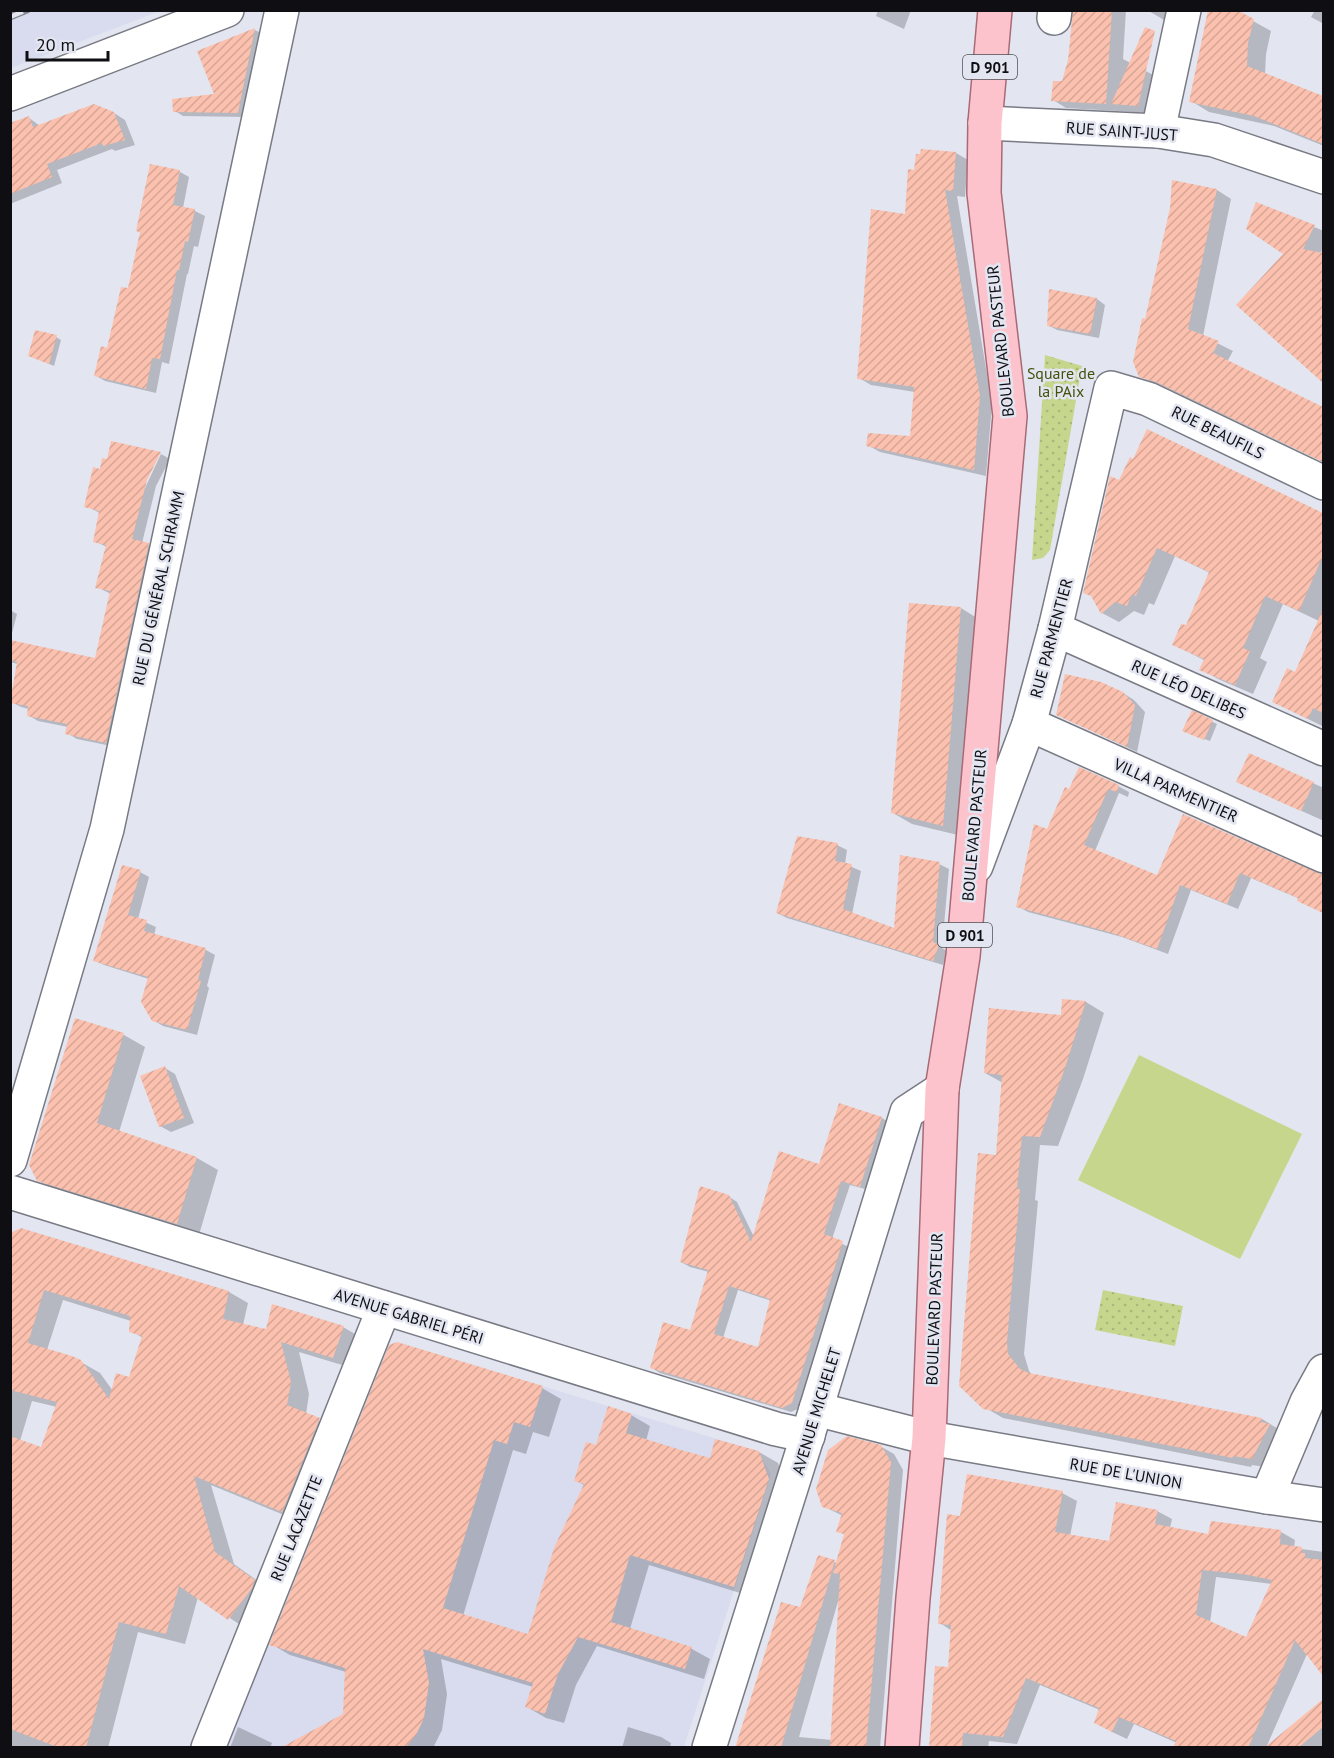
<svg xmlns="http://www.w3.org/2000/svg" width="1334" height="1758" viewBox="0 0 1334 1758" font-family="'PT Sans',sans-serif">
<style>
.built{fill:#d8dcee}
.grass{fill:#c6d78d}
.park{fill:url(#park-dots)}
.shadow{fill:#0003;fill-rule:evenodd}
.building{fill:url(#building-hatch);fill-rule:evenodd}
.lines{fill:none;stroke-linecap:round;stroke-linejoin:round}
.minor-casing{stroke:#787a84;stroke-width:36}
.major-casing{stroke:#a86a76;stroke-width:36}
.minor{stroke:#fff;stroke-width:33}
.major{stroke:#fdc3cd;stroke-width:33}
.rail-casing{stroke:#84858d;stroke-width:7}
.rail{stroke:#e3e6f1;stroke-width:4.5;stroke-dasharray:14;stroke-linecap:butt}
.labels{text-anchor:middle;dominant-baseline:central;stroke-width:5;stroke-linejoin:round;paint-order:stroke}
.shield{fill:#e3e6f1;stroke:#4f5056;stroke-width:1.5}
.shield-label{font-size:15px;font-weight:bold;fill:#0f0f13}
.street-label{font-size:16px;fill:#0f0f13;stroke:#e3e6f1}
.park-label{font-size:16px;fill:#44500b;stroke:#e3e6f1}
</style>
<defs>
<pattern id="park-dots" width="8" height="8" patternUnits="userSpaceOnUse" patternTransform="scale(1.5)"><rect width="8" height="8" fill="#c6d78d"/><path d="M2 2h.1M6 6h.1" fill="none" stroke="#a9b779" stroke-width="1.8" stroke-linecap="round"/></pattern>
<pattern id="building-hatch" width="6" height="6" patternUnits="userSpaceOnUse" patternTransform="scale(1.5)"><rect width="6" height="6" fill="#fbc1ae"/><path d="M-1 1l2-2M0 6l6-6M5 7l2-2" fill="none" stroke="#d6a595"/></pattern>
</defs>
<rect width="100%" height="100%" fill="#e3e6f1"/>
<!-- built -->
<g class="built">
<path d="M11,10H160V11L11,68Z"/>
<path d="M397,1342L760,1452L761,1457L771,1474L770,1478L684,1747L225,1748L384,1347Z"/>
</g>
<!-- grass -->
<path class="grass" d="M1139,1055L1302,1134L1240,1259L1078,1180Z"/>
<!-- park -->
<g class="park">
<path d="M1045,355L1082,366L1050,550L1043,558L1032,560Z"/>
<path d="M1103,1290L1183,1306L1175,1346L1095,1330Z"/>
</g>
<!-- shadow -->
<g class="shadow">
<path d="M878,10H911L904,29L876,16Z"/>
<path d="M1075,10H1126L1123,59L1159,78L1152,113L1066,108L1053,100L1063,82L1069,61Z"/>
<path d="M1147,10H1174L1171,24Z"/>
<path d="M1315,10H1324V24L1311,17Z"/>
<path d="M1253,21L1271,31L1266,54L1265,74L1324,97V146L1274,126L1209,112L1191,101Z"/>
<path d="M255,30L263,34L246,117L183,116L175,111L216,95L199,52Z"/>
<path d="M114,113L125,120L135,145L115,151L112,149L57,170L62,183L10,204V124L28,117L40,126Z"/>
<path d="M956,153L968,160L965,197L957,196L992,404L986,476L880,452L867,445L911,438L915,392L871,385L859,378L906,216L916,172Z"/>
<path d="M180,172L189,177L183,208L195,211L205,216L198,247L194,246L188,274H187L169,364L162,362L156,393L105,381L95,375L108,350L130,290L142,233L137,231Z"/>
<path d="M1174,182L1217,190L1231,199L1203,336L1233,351L1227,362L1324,409V462L1140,376L1146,321L1172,208Z"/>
<path d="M1257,204L1324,231V246L1320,254L1324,255V381L1238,305L1285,253Z"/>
<path d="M1097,299L1105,305L1099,338L1057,330L1048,325Z"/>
<path d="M56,337L61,340L54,366L35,358Z"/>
<path d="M1148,431L1324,514V727L1274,702L1296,674L1319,621L1283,604L1260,658L1267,662L1253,694L1218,679L1201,669L1204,660L1174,645L1186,627L1210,573L1175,556L1154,605L1149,603L1144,615L1134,611L1119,622L1102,613L1120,482L1134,461Z"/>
<path d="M112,442L161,454H158L142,486L145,488L161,454L170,459L156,486L142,543L158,550L116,747L77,739L67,733L68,727L38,721L28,715L29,709L21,707L11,702L18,664L10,662V641L96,660L111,594L97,587L107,547L94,541L100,513L86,506L101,471L108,461Z"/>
<path d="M961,608L980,620L962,836L912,824L893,813Z"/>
<path d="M10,610L17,614L10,641Z"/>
<path d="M1123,693L1134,700L1145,712L1137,752L1058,715Z"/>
<path d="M1192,712L1217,724L1210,741L1188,733Z"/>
<path d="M1249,755L1324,788V821L1248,787Z"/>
<path d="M1118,786L1129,792L1128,797L1119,793L1095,851L1158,877L1184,816L1316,875L1324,876V913L1299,901L1300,899L1251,878L1238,909L1191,890L1168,954L1122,937L1028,912L1017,906L1048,831L1070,791Z"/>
<path d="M837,845L847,850L845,864L861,871L852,914L896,930L939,864L949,869L942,948L947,951L943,965L787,918L777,913Z"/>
<path d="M140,872L149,877L138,919L156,927L154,935L206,950L215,955L207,986L209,988L197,1035L163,1026L153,1020L149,979L104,965L94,960Z"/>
<path d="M1063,1001L1086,1002L1104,1013L1083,1079L1058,1146L1040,1145L1035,1200L1038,1201L1024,1354L1029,1371L1032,1375L1262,1419L1280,1430L1271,1468L1252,1465L1251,1467L1003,1418L984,1407L1003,1083L985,1073L1062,1016Z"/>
<path d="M76,1020L124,1035L145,1047L119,1132L197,1158L218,1170L199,1235L60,1192L38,1180Z"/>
<path d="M165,1068L175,1074L194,1123L171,1132L160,1126Z"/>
<path d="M882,1118L890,1123L869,1190L850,1185L832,1239L851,1248L800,1408L791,1412L660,1373L652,1368L691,1332L709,1272L690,1267L681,1262L728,1196L737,1202L754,1237L820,1166ZM738,1290L772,1301L759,1348L723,1338Z"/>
<path d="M21,1229L229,1292L248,1303L243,1325L267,1331L343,1327L362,1338L352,1368L299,1352L309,1394L306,1414L338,1431L301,1522L211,1485L234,1564L273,1592L248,1630L198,1597L185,1644L138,1632L108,1748H10V1236ZM63,1300L131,1321V1331L143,1338L130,1379L113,1391L100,1373L72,1357L47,1350ZM32,1401L57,1407L42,1449L20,1441Z"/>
<path d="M542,1388L561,1399L549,1437L533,1432L526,1454L513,1450L463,1616L530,1636L585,1486L576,1480L597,1447L631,1415L650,1426L646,1441L711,1460L759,1452L778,1463L788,1491L753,1597L649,1565L630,1629L692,1649L710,1659L704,1679L597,1646L576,1685L564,1723L546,1718L527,1707L533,1687L441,1659L447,1694L442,1730L433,1748H301L345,1715L346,1672L290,1655L271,1644Z"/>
<path d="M880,1446L894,1454L903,1470L880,1748H737L801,1609L819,1556L837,1563L846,1535L838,1531L843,1516L823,1506ZM839,1598L832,1740L799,1737Z"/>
<path d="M1062,1493L1077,1501L1070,1536L1110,1543L1157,1511L1172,1519L1170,1528L1209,1536L1281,1532L1295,1540L1294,1548L1324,1552V1608L1279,1606L1272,1584L1216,1577L1210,1623L1247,1639L1314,1638L1266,1748H1175L1177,1743L1134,1724L1127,1739L1110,1731L1100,1710L1040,1685L1017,1744L989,1741L988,1748H930L949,1669L952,1631L940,1623L961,1518Z"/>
<path d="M1324,1701V1746L1287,1748L1279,1737Z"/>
<path d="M238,1727L272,1743L270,1748H230Z"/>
<path d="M628,1727L661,1737L671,1743L670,1748H622Z"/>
</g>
<!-- building -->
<g class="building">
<path d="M1073,10H1112L1106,104L1051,101L1053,81H1062L1068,60Z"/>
<path d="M1208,10H1237L1254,19L1248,43L1247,66L1323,96V144L1254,116L1189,102Z"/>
<path d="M1145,27L1155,31L1138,106L1111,104Z"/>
<path d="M255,28L238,113L173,112L172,99L214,94L197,51Z"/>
<path d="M94,104L114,112L125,140L103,146L102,143L47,164L52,177L10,194V123L29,116L33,127Z"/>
<path d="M921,149L956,152L953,191L945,190L980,396L974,470L866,446L868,433L910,436L914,387L857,379L871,209L905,214L908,169L914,170L916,154H920Z"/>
<path d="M150,164L180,170L173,205L195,209L188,242L185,241L179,270H177L160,359L152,358L146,389L94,376L101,346L107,348L121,287L128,288L140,232L136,231Z"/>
<path d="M1172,180L1217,189L1188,329L1219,341L1213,353L1323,407V462L1156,382L1139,377L1133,362L1142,318L1145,319L1170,208Z"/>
<path d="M1256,202L1315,225L1303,249L1323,253V383L1236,305L1283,254L1246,229Z"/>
<path d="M1049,289L1097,298L1090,334L1047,326Z"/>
<path d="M35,330L57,335L49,364L28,356Z"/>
<path d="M1147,429L1323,513V555L1299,611L1265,596L1243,648L1250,651L1235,685L1199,670L1204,659L1172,645L1181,624L1186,625L1209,572L1157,548L1136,596L1132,594L1127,606L1115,602L1101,614L1091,596L1083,593L1110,476L1119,480L1130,457L1133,459Z"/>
<path d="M111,441L161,452L147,480L132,539L149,543L106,743L65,734L67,724L27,716L28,706L10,703L17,662L10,660V640L95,658L110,591L95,588L106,545L93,542L99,511L84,507L93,467L100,469L102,458L107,459Z"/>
<path d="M909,603L961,607L943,826L891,813Z"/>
<path d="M1323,609V713L1313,708L1308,719L1272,702L1287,668L1295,672Z"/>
<path d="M1065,674L1101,682L1123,692L1135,705L1127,747L1056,715Z"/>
<path d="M1192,710L1213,720L1204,740L1182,731Z"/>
<path d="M1249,753L1314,782L1301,811L1236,782Z"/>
<path d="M1079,767L1119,785L1117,792L1108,789L1084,845L1157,875L1183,814L1323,875V913L1297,901L1298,898L1240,873L1227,904L1180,885L1157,949L1109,932L1016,907L1034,824L1047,829L1065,787L1069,789Z"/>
<path d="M797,836L838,843L835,861L852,864L843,909L894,928L900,855L940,862L933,942L939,945L933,961L776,913Z"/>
<path d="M122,865L141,870L128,915L147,920L144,931L206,948L198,980L201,981L187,1030L152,1021L141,1002L148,977L93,961Z"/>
<path d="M1062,999L1086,1001L1065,1068L1040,1137L1022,1136L1017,1189H1020L1007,1342L1008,1354L1020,1369L1029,1373L1262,1418L1261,1422L1270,1424L1252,1459L1233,1456V1458L983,1409L959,1386L978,1153L996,1155L1002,1075L984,1073L989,1008L1061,1015Z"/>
<path d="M75,1018L124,1033L97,1123L197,1157L177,1224L37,1181L29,1165Z"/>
<path d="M165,1066L184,1118L159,1127L140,1076Z"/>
<path d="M839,1103L882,1117L860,1187L841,1181L824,1234L843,1241L792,1403L782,1408L650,1368L663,1322L690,1330L708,1270L680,1262L700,1186L729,1195L751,1242L779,1151L819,1164ZM729,1286L770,1299L758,1347L714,1334Z"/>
<path d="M21,1228L229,1291L223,1319L266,1329L272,1304L344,1326L333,1358L281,1342L291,1382L287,1405L320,1418L282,1512L194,1476L215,1552L255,1580L252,1588L228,1620L179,1586L166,1634L119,1622L86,1748H60L10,1729V1436L41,1447L57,1402L10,1390V1233ZM44,1290L130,1316L129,1332L142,1336L129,1377L116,1373L109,1399L81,1360L72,1356L28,1343Z"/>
<path d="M397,1342L543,1386L530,1427L514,1422L507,1444L494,1440L443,1608L528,1634L554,1548L584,1484L574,1481L586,1442L596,1445L608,1406L632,1414L626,1433L681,1450L710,1458L715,1439L759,1451L769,1479L734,1587L630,1555L611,1622L692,1647L685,1669L578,1637L558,1674L545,1714L525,1707L533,1683L423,1649L429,1683L424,1718L416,1735L405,1748H280L343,1714L345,1668L269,1645L389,1345Z"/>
<path d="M847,1436L881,1445L891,1462L866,1748H830L840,1574L833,1573L844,1534L836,1532L842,1513L822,1507L816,1489L828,1450Z"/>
<path d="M967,1474L1063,1491L1055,1532L1109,1541L1116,1502L1158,1510L1155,1524L1208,1534L1211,1521L1281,1530L1280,1544L1302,1547V1553H1305V1558L1323,1560V1676L1295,1640L1248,1748H1173L1176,1741L1119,1717L1112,1732L1094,1723L1099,1708L1026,1678L1003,1737L963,1733L962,1748H929L935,1666L948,1667L951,1625L938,1624L947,1514L960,1516ZM1202,1570L1243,1574L1272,1580L1246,1637L1196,1615Z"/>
<path d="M818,1555L835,1560L781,1748H735L781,1602L800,1607Z"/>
<path d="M1323,1699V1727L1298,1748H1264Z"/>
</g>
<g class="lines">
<!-- minor casing -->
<g class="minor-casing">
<g id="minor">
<path d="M1054,18L1055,10"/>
<path d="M10,94L227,10"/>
<path d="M985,123L1158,131L1214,140L1324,177"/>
<path d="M1158,131L1184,10"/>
<path d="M1055,629L1324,749"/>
<path d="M1029,724L1324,856"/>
<path d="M976,866L1029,724L1055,629L1111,388L1148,399L1324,483"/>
<path d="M10,1160L107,829L282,10"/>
<path d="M10,1192L776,1429L808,1436"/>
<path d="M816,1409L929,1438L1267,1497L1324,1505"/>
<path d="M1267,1497L1307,1402L1324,1371"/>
<path d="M208,1748L384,1308"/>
<path d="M709,1748L816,1409L907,1112L942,1089"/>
</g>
</g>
<!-- major casing -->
<g class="major-casing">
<path id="major" d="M902,1748L913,1598L929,1438L942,1089L963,956L1010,416L984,193L985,123L995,10"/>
</g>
<!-- minor -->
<use href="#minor" class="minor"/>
<!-- major -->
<use href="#major" class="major"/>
<!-- rail casing -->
<g class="rail-casing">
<path id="rail" d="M10,17L27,10"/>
</g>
<!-- rail -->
<use href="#rail" class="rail"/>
</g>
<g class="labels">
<!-- shield labels -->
<g class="shield">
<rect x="963" y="55" width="54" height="24" rx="4.5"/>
<rect x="938" y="923" width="54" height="24" rx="4.5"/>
</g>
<g class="shield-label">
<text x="990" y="67">D 901</text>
<text x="965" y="935">D 901</text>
</g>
<!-- street labels -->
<g class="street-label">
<text transform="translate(1122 131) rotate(4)">RUE SAINT-JUST</text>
<text transform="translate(1000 341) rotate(-96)">BOULEVARD PASTEUR</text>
<text transform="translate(1218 432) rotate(26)">RUE BEAUFILS</text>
<text transform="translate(158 588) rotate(-78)">RUE DU GÉNÉRAL SCHRAMM</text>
<text transform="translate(1051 638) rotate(-75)">RUE PARMENTIER</text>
<text transform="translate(1189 689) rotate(24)">RUE LÉO DELIBES</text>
<text transform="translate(1176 790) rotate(24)">VILLA PARMENTIER</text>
<text transform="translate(974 825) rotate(-85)">BOULEVARD PASTEUR</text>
<text transform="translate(934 1309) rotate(-88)">BOULEVARD PASTEUR</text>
<text transform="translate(409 1316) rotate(17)">AVENUE GABRIEL PÉRI</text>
<text transform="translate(816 1411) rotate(-73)">AVENUE MICHELET</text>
<text transform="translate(1126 1473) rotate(10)">RUE DE L'UNION</text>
<text transform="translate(296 1528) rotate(-68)">RUE LACAZETTE</text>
</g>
<!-- park labels -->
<g class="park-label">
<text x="1061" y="373">Square de<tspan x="1061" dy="18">la PAix</tspan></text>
</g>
</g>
<!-- border -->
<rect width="1334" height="1758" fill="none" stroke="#0f0f13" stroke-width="24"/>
<!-- scale -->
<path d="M27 51v9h81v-9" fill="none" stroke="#0f0f13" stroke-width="3"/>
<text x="36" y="51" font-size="18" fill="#0f0f13" stroke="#e3e6f1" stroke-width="4.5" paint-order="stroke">20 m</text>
</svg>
